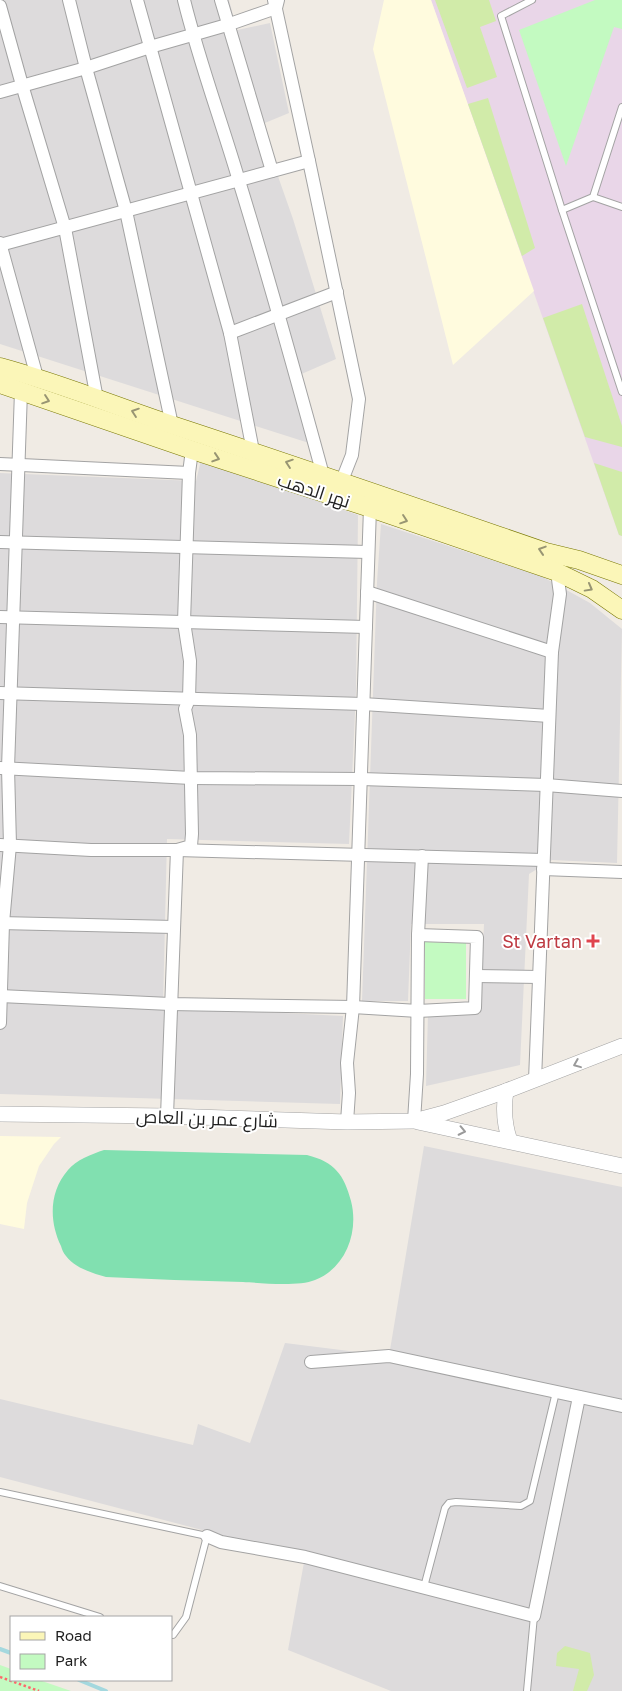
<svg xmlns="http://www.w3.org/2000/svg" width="622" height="1691" viewBox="0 0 622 1691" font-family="'Golos Text',Cairo,sans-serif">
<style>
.residential{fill:#dddbdc}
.industrial{fill:#e9d6e8}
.education{fill:#fffbde}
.grass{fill:#d1eba9}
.park{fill:#c3fac1}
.pitch{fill:#81e0b0}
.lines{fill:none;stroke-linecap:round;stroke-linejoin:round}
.stream{stroke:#a4d8de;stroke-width:4}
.service-casing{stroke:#a3a3a3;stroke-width:8}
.minor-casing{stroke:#a3a3a3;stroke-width:14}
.tertiary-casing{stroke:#a3a3a3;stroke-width:16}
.secondary-casing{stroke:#787703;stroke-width:19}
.path{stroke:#fc696b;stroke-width:2.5;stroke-dasharray:2.5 2.5;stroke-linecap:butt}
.service{stroke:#fff;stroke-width:6}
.minor{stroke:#fff;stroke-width:12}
.tertiary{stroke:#fff;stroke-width:15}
.secondary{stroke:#fbf6b8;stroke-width:18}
.oneway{stroke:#989573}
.oneway2{stroke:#9a9a9a}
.health-dot{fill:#e0444e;stroke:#fff;stroke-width:2}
.labels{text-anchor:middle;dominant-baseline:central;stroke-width:4;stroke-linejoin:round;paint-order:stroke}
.street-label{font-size:18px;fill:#1f1f1f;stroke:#fff}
.health-label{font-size:18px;fill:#be3a42;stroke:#fff;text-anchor:end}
</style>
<rect width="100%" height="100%" fill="#f0ebe4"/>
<!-- residential -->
<g class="residential">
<path d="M0,0H229L237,30L270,23L289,113L260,125L293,219L336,359L290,379L309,443L0,344Z"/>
<path d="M201,460L358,515L356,691L349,844L167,839L163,1007L343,1016L340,1104L0,1094V473L196,481Z"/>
<path d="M381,524L541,576L590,603L622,629L617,863L552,860L529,874L520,1065L426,1086L428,1013L480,1014L484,924H411L408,1001H362L377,582Z"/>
<path d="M424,1146L622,1187V1691H391L288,1650L305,1557L0,1477V1399L193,1445L198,1424L250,1443L285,1343L389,1356Z"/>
</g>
<!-- industrial -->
<path class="industrial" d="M431,0H622V536L619,535Z"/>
<!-- education -->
<g class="education">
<path d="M384,0H431L534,291L453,365L373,49Z"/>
<path d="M0,1136L61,1137L54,1144L39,1166L27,1203L24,1229L0,1224Z"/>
</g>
<!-- grass -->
<g class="grass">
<path d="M435,0H489L496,21L480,27L497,77L467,88Z"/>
<path d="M488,98L535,248L522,256L468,104Z"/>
<path d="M582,304L622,426V447L585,437L543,318Z"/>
<path d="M594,463L622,472V536L619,535Z"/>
<path d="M565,1646L590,1653L594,1675L587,1691H573L579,1669L556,1666L557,1653Z"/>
</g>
<!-- park -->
<g class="park">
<path d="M595,0H622V29L614,27L566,166L519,30Z"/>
<path d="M425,942L466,943V999H425Z"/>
<path d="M0,1665L11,1669V1680H39L71,1691H0Z"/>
</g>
<!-- pitch -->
<path class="pitch" d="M104,1150L307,1155C335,1162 344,1175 351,1201C359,1232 346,1268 315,1280C298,1287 261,1283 243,1282C197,1281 151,1279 106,1277C92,1273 75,1268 66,1256C63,1253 62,1249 61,1246C49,1221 49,1192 68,1170C76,1160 92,1154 104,1150Z"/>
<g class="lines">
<!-- stream -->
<g class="stream">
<path d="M0,1649L11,1653"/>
<path d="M79,1680L106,1691"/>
</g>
<!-- service casing -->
<g class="service-casing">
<g id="service">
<path d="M532,0L501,16L562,210L622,392"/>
<path d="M593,197L622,207"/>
<path d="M562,210L593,197L622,107"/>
<path d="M0,1492L207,1536L186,1617L173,1635H171"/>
<path d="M0,1586L100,1617"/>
<path d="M424,1587L445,1508L449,1503L456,1502L521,1506L530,1501L556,1392"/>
<path d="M527,1691L534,1616"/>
</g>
</g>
<!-- minor casing -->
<g class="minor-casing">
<g id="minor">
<path d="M69,0L86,68L126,211L172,425"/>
<path d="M137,0L230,333L253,451"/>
<path d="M184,0C199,61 221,120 239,181C269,278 296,376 323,475"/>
<path d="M221,0L272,171"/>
<path d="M274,0L309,161L359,399L352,455L339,488"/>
<path d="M0,6L22,85L65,228L97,399"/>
<path d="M0,92L86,68L150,47L227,25L276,8L278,0"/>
<path d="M0,243L37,377"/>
<path d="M0,245L309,161"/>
<path d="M230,333L337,292"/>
<path d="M0,464L189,473"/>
<path d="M0,542L368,552"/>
<path d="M367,592L552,652"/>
<path d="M0,617L366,627"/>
<path d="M0,693L363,704L549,716"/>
<path d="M0,768L191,778L361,779L546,785L622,791"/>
<path d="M0,845L91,850H177L543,860"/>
<path d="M543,869L622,872"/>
<path d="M0,923L174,927"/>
<path d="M476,976L539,977"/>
<path d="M0,996L170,1004L353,1007L418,1011L475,1008L477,937L418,935"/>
<path d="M0,1023L3,923L10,845L8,768L21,391"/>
<path d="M535,1080L552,652L560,594L557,572"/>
<path d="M167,1116L177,850L191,846L192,834L190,735L185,709L189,699L190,661L184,622L189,473L192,450"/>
<path d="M414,1121L417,1074L418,935L422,856"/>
<path d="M347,1122L349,1093L347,1063L353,1007L370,508"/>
<path d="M311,1362L389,1356L622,1406"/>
<path d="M207,1536L221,1542L305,1557L534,1616L579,1397"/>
</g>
</g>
<!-- tertiary casing -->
<g class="tertiary-casing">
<g id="tertiary">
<path d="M506,1091C503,1109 504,1124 510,1141"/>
<path d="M0,1114L167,1116L347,1122L414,1121L444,1113L506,1091L622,1046"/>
<path d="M418,1122L622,1166"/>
</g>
</g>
<!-- secondary casing -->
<g class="secondary-casing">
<g id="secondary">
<path d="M0,367C59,383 115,406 172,425C297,466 421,509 546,552L579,560L622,575"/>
<path d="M0,384L192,450L370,508L557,572L592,589L622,610"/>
</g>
</g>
<!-- path -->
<path class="path" d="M0,1677L39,1691"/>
<!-- service -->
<use href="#service" class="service"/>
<!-- minor -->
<use href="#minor" class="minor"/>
<!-- tertiary -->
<use href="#tertiary" class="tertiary"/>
<!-- secondary -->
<use href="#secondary" class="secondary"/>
</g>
<!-- one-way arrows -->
<defs><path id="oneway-chevron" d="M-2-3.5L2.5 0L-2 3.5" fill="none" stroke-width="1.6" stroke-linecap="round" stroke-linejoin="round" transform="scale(1.25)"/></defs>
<g class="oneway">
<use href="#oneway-chevron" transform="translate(46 400) rotate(19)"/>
<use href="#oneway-chevron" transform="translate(135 412) rotate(-161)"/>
<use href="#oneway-chevron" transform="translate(216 458) rotate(18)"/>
<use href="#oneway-chevron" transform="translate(289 463) rotate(-161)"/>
<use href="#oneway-chevron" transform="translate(404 520) rotate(19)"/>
<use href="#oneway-chevron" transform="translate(542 550) rotate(-162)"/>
<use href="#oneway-chevron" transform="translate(589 588) rotate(29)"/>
</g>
<g class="oneway2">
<use href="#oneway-chevron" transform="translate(577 1064) rotate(158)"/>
<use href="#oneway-chevron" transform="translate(462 1131) rotate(12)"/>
</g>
<!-- markers -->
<path class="health-dot" d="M590.5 933.5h5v5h5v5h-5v5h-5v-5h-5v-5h5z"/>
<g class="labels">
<!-- street labels -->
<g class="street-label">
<text transform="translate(314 490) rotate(18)">نهر الدهب</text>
<text transform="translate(207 1118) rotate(2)">شارع عمر بن العاص</text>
</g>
<!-- health labels -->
<g class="health-label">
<text x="582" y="941">St Vartan</text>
</g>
</g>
<!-- legend -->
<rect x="10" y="1616" width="162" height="65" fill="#ffffff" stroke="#a5a5a5"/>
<rect x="20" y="1632" width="25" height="8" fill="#fbf6b8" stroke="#a5a5a5"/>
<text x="55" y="1641" font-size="15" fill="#1f1f1f">Road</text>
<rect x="20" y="1654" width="25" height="15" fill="#c3fac1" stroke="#a5a5a5"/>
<text x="55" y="1666" font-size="15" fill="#1f1f1f">Park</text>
</svg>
